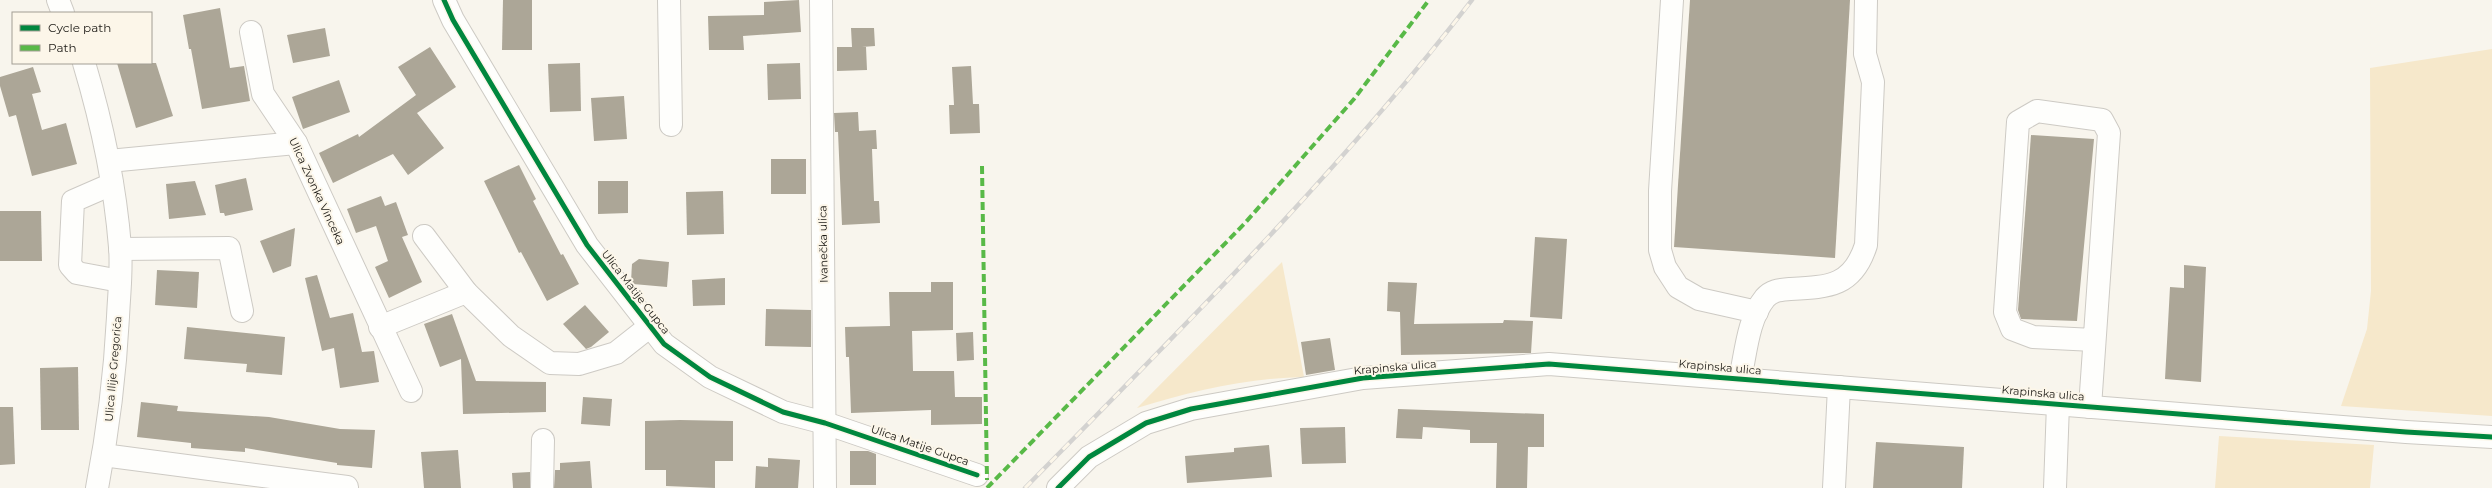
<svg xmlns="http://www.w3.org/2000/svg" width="2492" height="488" viewBox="0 0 2492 488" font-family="Montserrat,sans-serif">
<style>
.green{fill:#f6e8cb}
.building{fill:#aca697}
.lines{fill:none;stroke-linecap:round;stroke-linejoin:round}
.minor-casing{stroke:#cdcac4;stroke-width:24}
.minor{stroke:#fefefc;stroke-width:22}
.rail-casing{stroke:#d3d2d0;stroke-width:4.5}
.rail{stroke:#fcf6e9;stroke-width:3;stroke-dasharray:9;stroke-linecap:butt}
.quiet{stroke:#58b947;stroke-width:4;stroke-dasharray:8 4;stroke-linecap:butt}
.cycleway-casing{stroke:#fcf6e9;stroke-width:8}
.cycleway{stroke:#00873e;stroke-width:5}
.labels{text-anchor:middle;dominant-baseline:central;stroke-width:4;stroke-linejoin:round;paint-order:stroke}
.street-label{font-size:11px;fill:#1c1a15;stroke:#fcf6e9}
</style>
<rect width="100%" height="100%" fill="#f8f5ed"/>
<!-- green -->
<g class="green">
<path d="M2492,49V416L2341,406L2367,329L2371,291L2370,68Z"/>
<path d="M1282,262L1304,377C1247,378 1192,391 1137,408Z"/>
<path d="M2219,436L2374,445L2370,488H2215Z"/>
</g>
<!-- building -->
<g class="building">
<path d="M503,0H532V50H502Z"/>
<path d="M799,0L801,32L743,36L744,50H709L708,16L764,15V2Z"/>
<path d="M1690,0H1850L1835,258L1674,247Z"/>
<path d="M220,8L230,68L244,66L250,101L202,109L191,49H189L183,15Z"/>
<path d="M325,28L330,56L293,63L287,35Z"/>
<path d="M851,28H874L875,46L862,47H866L867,70L837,71V47H852Z"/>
<path d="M430,47L456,87L417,113L444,148L408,175L393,154L333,183L319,153L358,134L359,137L416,95L398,67Z"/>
<path d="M117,63H156L173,116L136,128Z"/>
<path d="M580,63L581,111L550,112L548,64Z"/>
<path d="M800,63L801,99L768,100L767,64Z"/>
<path d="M971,66L973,104H979L980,133L950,134L949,105H954L952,67Z"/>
<path d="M33,67L41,92L32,94L42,130L66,123L77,164L32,176L16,115L9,117L0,86V77Z"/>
<path d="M339,80L350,112L303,129L292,97Z"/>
<path d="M624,96L627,139L594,141L591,98Z"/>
<path d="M858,112L859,131L876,130L877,149H872L874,201H879L880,223L842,225L838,132H835L834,113Z"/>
<path d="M2031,135L2094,139L2077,321L2021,319L2018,310Z"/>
<rect x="771" y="159" width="35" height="35"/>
<path d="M519,165L536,199L533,201L561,255L563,254L579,284L547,301L521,252L519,253L484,181Z"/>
<path d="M246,178L253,210L225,216L224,213H220L215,185Z"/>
<path d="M195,181L206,215L169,219L166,184Z"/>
<path d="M598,181H628V213L598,214Z"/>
<path d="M723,191L724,234L687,235L686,192Z"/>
<path d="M381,196L385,206L396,202L408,235L402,237L422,282L389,298L375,267L388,261L376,226L356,233L347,209Z"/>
<path d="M0,211H41L42,261H0Z"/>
<path d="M295,228L291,266L273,273L260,241Z"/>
<path d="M1535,237L1567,239L1562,319L1530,317Z"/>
<path d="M639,259L669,262L667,287L633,284L631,281L632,264Z"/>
<path d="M2184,265L2206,267L2201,382L2165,379L2170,287L2184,288Z"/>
<path d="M157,270L199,272L197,308L155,305Z"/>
<path d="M317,275L330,318L353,313L362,352L374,351L379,382L340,388L334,348L322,351L305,278Z"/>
<path d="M725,278V305L693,306L692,280Z"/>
<path d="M931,282H953V330L912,331L913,371H954L955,397H982V424L931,425V410L851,413L849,357H846L845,327L890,326L889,292H931Z"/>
<path d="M1388,282L1417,283L1414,324L1503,323L1504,320L1533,321L1531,353L1401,355L1400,312L1387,311Z"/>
<path d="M585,305L609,332L591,347L586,349L563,324Z"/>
<path d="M766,309L811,310V347L765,346Z"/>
<path d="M452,314L476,381L546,382V412L463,414L461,359L440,367L424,324Z"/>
<path d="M187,327L285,337L282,375L246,372L247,364L184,359Z"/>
<path d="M973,332L974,360L957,361L956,333Z"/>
<path d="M1330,338L1335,370L1306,375L1301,342Z"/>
<path d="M78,367L79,430H41L40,368Z"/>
<path d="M583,397L612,399L610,426L581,424Z"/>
<path d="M141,402L178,406L177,411L269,417L340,429L375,430L372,468L337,465V463L245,448V452L191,448V443L137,437Z"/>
<path d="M0,407H13L15,464L0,465Z"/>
<path d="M1398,409L1544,414V447H1528L1527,488H1496L1497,443H1470V430L1423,427L1422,439L1396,438Z"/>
<path d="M680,420L733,421V461H715V488L666,486V470H645V421Z"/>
<path d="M1345,427L1346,463L1302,464L1300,428Z"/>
<path d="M1876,442L1964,447L1962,488H1873Z"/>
<path d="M1269,445L1272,477L1187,483L1185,456L1234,452V448Z"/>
<path d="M458,450L461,488H424L421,452Z"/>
<path d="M850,451H868L876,454V485H850Z"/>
<path d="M768,458L800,460L798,488H755L756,466L768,467Z"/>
<path d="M590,461L592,488H554L555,470H560V463Z"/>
<path d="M530,472V488H513L512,473Z"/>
</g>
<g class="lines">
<!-- minor casing -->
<g class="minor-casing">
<g id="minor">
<path d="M58,0L63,13"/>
<path d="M444,0L453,20L587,245L664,344L710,377L783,412L825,423L977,475"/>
<path d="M669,0L671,125"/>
<path d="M821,0L825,488"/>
<path d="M1672,0L1660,191V250L1665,267L1678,287L1699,299L1757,312"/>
<path d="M251,32L263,94L296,143L411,391"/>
<path d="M84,63C102,123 115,184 120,247C122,270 119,294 118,317C115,375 108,431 97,488"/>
<path d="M109,161L296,143"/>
<path d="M112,184L73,201L70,265L77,273L120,281"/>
<path d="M424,236L466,292"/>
<path d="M120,249L229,248L242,311"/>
<path d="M380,327L466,292L511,336L550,363L579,364L616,353L649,327"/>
<path d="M1740,379C1746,352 1748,319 1765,298C1772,290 1780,290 1790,289C1830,287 1853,286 1866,245L1873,82L1865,54L1866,0"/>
<path d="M2090,407L2109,133L2102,120L2037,111L2018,122L2005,312L2012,329L2033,337L2094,340"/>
<path d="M103,455L347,487"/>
<path d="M542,488L543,440"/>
<path d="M1058,488L1089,457L1146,423L1191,409L1363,378L1549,364L2406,432L2492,437"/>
<path d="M1834,488L1839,387"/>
<path d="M2055,488L2058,404"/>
</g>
</g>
<!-- minor -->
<use href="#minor" class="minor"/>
<!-- rail casing -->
<g class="rail-casing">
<path id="rail" d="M1025,488C1179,331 1337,175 1472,0"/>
</g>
<!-- rail -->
<use href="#rail" class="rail"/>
<!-- quiet -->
<g class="quiet">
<path d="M982,166L987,480"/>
<path d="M987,488L1245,223L1354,99L1429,0"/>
</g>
<!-- cycleway casing -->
<g class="cycleway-casing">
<g id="cycleway">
<path d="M444,0L453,20L587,245L664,344L710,377L783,412L825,423L977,475"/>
<path d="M1058,488L1089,457L1146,423L1191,409L1363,378L1549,364L2406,432L2492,437"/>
</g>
</g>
<!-- cycleway -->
<use href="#cycleway" class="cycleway"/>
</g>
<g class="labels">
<!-- street labels -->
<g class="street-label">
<text transform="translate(317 191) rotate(65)">Ulica Zvonka Vinceka</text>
<text transform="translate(823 244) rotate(-91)">Ivanečka ulica</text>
<text transform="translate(636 292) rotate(52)">Ulica Matije Gupca</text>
<text transform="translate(1395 367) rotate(-5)">Krapinska ulica</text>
<text transform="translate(1720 367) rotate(5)">Krapinska ulica</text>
<text transform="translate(113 369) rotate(-85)">Ulica Ilije Gregorića</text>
<text transform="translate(2043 393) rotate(5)">Krapinska ulica</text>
<text transform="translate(920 445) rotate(19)">Ulica Matije Gupca</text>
</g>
</g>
<!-- legend -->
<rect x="12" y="12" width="140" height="52" fill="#fcf6e9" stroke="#a29e94"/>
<rect x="20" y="25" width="20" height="6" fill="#00873e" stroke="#a29e94"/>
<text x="48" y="32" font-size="12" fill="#1c1a15">Cycle path</text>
<rect x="20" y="45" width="20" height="6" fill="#58b947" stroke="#a29e94"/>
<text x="48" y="52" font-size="12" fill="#1c1a15">Path</text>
</svg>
